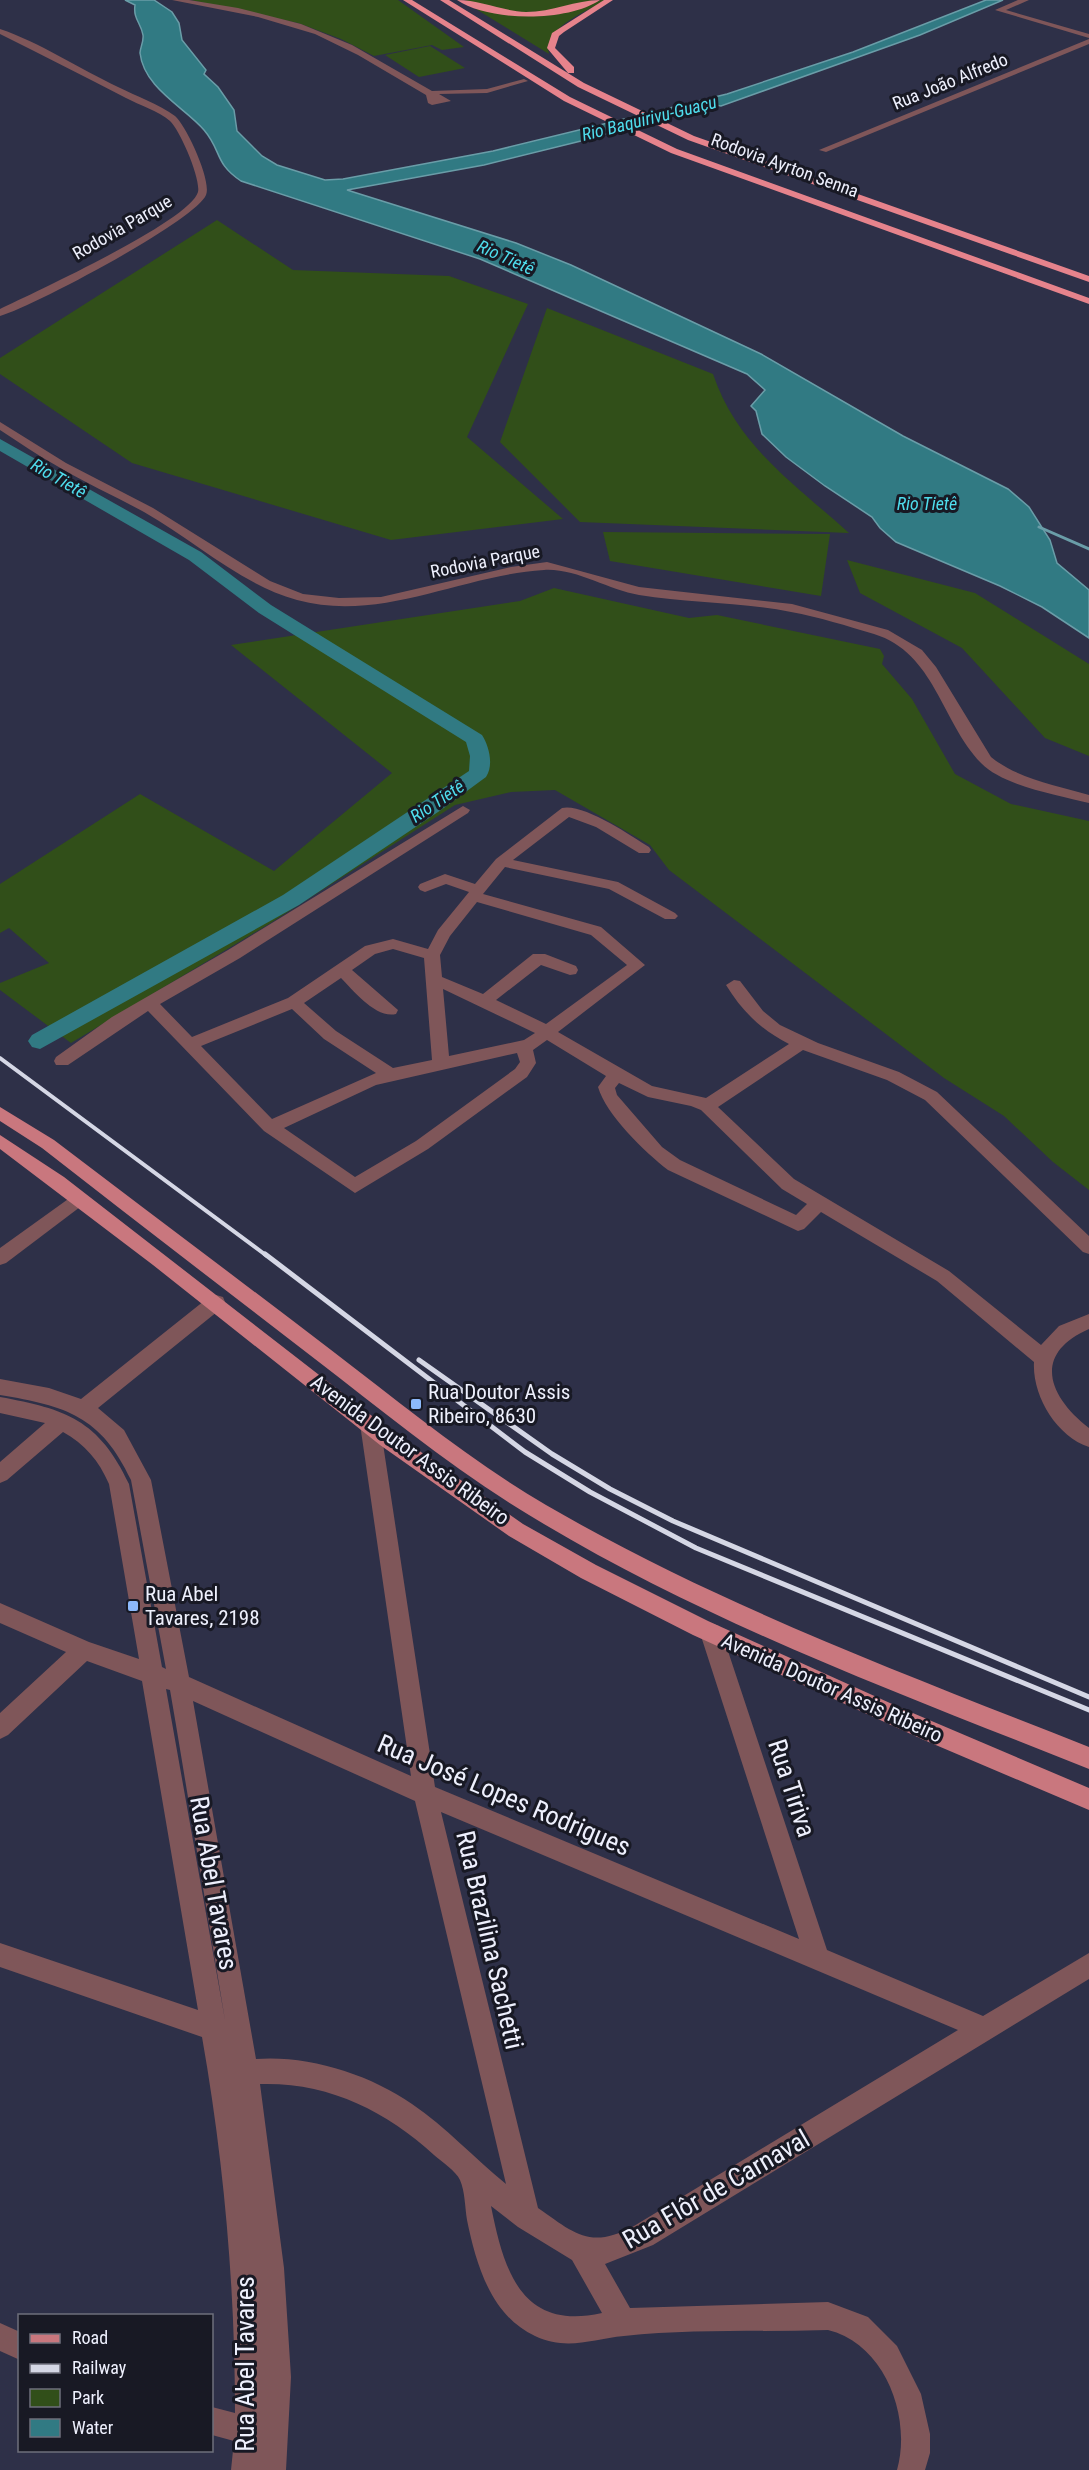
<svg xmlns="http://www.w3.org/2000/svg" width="1089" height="2470" viewBox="0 0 1089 2470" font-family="'Roboto Condensed',sans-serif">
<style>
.green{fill:#314f19}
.water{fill:#317a83;stroke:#6a9da8;stroke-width:1.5}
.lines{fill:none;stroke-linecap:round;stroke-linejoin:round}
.stream{stroke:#6a9da8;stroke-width:3}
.river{fill:#317a83;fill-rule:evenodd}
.minor{fill:#7f5659;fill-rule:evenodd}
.major{fill:#c9777e;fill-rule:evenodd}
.highway{fill:#e6838c;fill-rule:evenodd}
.rail-far1{stroke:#d5d7e5;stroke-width:4}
.rail{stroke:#d5d7e5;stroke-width:5}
.poi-dot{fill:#8cb9fc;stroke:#181924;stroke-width:2}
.labels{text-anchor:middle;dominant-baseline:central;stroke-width:6;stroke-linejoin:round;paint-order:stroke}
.far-street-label{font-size:18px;fill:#eef0fd;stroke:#181924}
.far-water-label{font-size:18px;font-style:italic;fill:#4fdded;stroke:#181924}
.poi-label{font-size:21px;fill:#eef0fd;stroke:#181924;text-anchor:start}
.street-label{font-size:21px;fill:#eef0fd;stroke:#181924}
.near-street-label{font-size:26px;fill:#eef0fd;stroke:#181924}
</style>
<rect width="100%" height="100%" fill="#2e3048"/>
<!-- green -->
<g class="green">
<path d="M191,0H398L464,47L442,50L432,45L374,56L341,39L298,23Z"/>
<path d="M465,0H593C554,14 503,18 465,0Z"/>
<path d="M601,0H606C588,11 542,28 549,54L471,6L515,14L591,4Z"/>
<path d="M430,46L465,68L419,77L385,55Z"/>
<path d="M217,220L293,270L449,276L528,304L467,437L563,519L391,540L132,463L0,374V358Z"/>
<path d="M547,308L713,374C737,446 795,484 849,533L580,522L500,442Z"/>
<path d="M603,532L830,534L821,596L610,561Z"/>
<path d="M847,560L975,593L1089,664V756L1045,738L962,648L860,593Z"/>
<path d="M554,588L689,618L717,615L880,649L884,656L882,664L912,699L955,774L1011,804L1089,821V1190L1053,1162L1004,1116L944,1078L669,870L650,845L555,790L511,792L455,805L269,924L71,1043L0,990V983L49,963L9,928L0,933V884L140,794L274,871L392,773L231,645L520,601Z"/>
</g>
<!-- water -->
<path class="water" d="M125,0H154L172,12L179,23L182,40L206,70L204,74L218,87L234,110L237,131L262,156L277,165L325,180L343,179L493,151L727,94L853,52L986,0H1003L920,35L721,106L709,104L581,141L484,165L347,190L516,243L571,265L761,354L903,436L1008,489L1029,507L1050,540L1057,563L1089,590V638L1042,607L1000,586L896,542L880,528L872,517L825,486L786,457L762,434L756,411L751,406L765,390L747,374L480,259L241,181C214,163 222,151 204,130C184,107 144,88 140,53C140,48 144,41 143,35C141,23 133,19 135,5Z"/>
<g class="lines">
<!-- stream -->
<path class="stream" d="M1039,527L1089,549"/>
<!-- river -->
<path class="river" d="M0,439L201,552L271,605L482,735C489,746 494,765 486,777L441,810L299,905L40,1049L32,1047L28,1041L32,1035L283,895L469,771L470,756L466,742L259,613L189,560L0,451Z"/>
<!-- minor -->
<g class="minor">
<path d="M172,0H189L238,8L301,24L352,45L432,91L487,89L524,79L528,81L487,93L439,94L451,101L432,105L428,103L426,95L358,55L315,34L258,17Z"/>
<path d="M1018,0H1029L1006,10L1089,34V38L995,10Z"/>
<path d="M0,29C39,42 80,69 118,87C136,96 159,104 175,116C186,125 212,181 206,195C195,221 32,307 0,316V309C33,293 190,221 198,192C201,179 180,130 170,121C159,111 139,105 126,98C84,76 42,55 0,34Z"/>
<path d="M1089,39V44L826,152L819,150Z"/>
<path d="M0,422L66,463L153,508L270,581L303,594L339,598L381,597L511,567L547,562L639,587L792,604L888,630L922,650L936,667L991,757C1018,779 1056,785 1089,795V803C1058,795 1003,786 981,763C941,721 935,653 874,634C847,626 819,617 791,612C741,602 689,603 639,595C608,590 576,568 544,570C461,575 381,623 297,600C240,584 195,541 144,512C115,496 85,483 57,466C37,455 19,442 0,430Z"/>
<path d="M463,806L470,810L468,813L240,958L160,1004L192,1037L288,998L365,946L393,939L428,949L438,930L469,892L446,884L425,892L420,890L418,887L420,884L445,874L475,884L496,859L562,808C583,803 630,835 649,847L651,850L649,853H639L596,827L569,817L513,860L618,882L675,913L678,916L675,919H665L609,889L505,867L483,894L601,927L645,965L558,1032L652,1086L706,1098L789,1044C761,1030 742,1011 726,985L734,980L740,981L763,1011L780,1025L818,1043L899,1072L937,1092L1089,1236V1254L1083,1252L925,1100L887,1080L803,1050L718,1107L794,1179L949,1271L1041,1345L1059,1326L1089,1314V1329C1032,1354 1048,1396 1089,1428V1447C1056,1436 1032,1395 1034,1362L937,1281L821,1212L804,1229L798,1231L668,1170C645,1152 606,1115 598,1087L606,1076L547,1040L533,1050L536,1063L527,1077L428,1149L355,1193L264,1131L148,1011L68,1065H56L54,1061L56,1057L112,1017L228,950ZM477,902L591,935L627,965L546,1024L496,1000L541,965L570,975L576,974L578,970L576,966L545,954H533L483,994L442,977L440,955L450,936ZM393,949L424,958L432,1060L393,1068L336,1031L304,1003L341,978C353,990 376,1019 396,1014L398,1010L352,970L375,954ZM443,989L535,1033L524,1040L449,1056ZM292,1009L324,1039L376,1073L272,1119L201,1046ZM517,1053L520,1062L515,1069L416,1141L355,1177L284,1128L376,1085ZM619,1083L648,1097L691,1106L701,1110L782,1189L807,1204L796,1215L680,1160L662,1147L617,1095L615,1088Z"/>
<path d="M78,1192L84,1194L87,1199L84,1204L6,1263L0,1265V1248Z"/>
<path d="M216,1295L223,1297L225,1302L223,1307L98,1408L124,1430L151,1480L189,1677L411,1776L360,1424L363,1418L370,1416L377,1418L380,1424L435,1787L799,1939L700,1633L703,1626L711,1623L719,1626L722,1633L827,1950L983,2016L1089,1953V1979L653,2245L605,2264L630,2308L828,2302L868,2317L897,2346L921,2394L930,2434V2453L925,2470H897C912,2417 885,2344 828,2330C760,2332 691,2329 624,2336C592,2339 567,2351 535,2336C491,2316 476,2264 467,2220C465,2208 465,2191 460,2180C456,2171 441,2161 434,2155C387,2112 332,2084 267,2084H260L284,2268L291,2377L286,2470H231L234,2441L212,2435V2407L235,2413C235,2286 224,2162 202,2037L0,1967V1943L198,2010L142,1681L87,1661L8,1735L0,1739V1713L66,1652L0,1623V1603L89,1642L139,1659L109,1484C99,1461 85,1444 63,1432L7,1480L0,1483V1462L45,1423L0,1413V1397C66,1409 99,1420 129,1484L162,1667L166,1669L131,1480C101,1416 66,1406 0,1395V1379L49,1388L81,1399L209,1297ZM166,1689L170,1690L176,1725L225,2020ZM193,1701L415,1801L506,2184C474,2158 446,2127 412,2104C369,2074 308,2055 256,2059ZM441,1812L958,2030L634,2226C590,2250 574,2233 538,2208ZM491,2206L518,2227L572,2260L602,2313C522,2331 504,2272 491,2206Z"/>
<path d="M0,2323L20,2332V2360L0,2351Z"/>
</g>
<!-- major -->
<g class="major">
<path d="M0,1107L54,1140C147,1211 241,1281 335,1353C403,1405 471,1461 546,1505C718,1605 905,1674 1089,1747V1769C899,1693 704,1622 529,1515C453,1469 385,1413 315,1359C224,1289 133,1219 42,1148L0,1121Z"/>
<path d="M0,1135L64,1177L394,1433L523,1524L596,1565L708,1621L901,1708L1089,1788V1810L924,1740L693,1635L581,1578L509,1536L380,1445L153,1265L0,1149Z"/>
</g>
<!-- highway -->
<g class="highway">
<path d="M403,0H412L570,97L677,149L1089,298V304L671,153L564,101Z"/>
<path d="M440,0H449L584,83L694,136L1089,276V282L688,140L578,87Z"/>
<path d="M457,0C480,0 502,11 526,12C552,12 576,0 600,0C568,22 489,22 457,0Z"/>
<path d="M604,0H613L564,32L559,36L555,48L574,67V73H568L547,48L552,33Z"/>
</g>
<!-- rail-far1 -->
<path class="rail-far1" d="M0,1058L267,1256"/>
<!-- rail -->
<g class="rail">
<path d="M265,1254L525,1452L590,1492L696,1548L1089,1710"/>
<path d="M419,1360L552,1454L610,1489L673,1521L1089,1697"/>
</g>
</g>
<!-- markers -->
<g class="poi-dot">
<rect x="410" y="1398" width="12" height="12" rx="3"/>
<rect x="127" y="1600" width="12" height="12" rx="3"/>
</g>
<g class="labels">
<!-- far-street labels -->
<g class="far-street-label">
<text transform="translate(950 81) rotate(-22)">Rua João Alfredo</text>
<text transform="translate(785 165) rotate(20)">Rodovia Ayrton Senna</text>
<text transform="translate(122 227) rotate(-30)">Rodovia Parque</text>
<text transform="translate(485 561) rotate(-11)">Rodovia Parque</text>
</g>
<!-- far-water labels -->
<g class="far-water-label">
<text transform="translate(649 118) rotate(-14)">Rio Baquirivu-Guaçu</text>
<text transform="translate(506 257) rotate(24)">Rio Tietê</text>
<text transform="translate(59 478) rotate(30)">Rio Tietê</text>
<text x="927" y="503">Rio Tietê</text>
<text transform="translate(437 801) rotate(-34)">Rio Tietê</text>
</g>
<!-- poi labels -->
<g class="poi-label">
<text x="428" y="1392">Rua Doutor Assis<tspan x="428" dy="24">Ribeiro, 8630</tspan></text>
<text x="145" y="1594">Rua Abel<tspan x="145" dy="24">Tavares, 2198</tspan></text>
</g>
<!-- street labels -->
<g class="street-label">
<text transform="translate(410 1450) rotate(36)">Avenida Doutor Assis Ribeiro</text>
<text transform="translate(832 1688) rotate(24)">Avenida Doutor Assis Ribeiro</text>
</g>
<!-- near-street labels -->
<g class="near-street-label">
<text transform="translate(792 1788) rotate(72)">Rua Tiriva</text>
<text transform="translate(504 1795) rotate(23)">Rua José Lopes Rodrigues</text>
<text transform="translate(214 1883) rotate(80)">Rua Abel Tavares</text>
<text transform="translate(490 1940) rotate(77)">Rua Brazilina Sachetti</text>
<text transform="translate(716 2189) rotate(-30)">Rua Flôr de Carnaval</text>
<text transform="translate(245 2364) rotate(-90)">Rua Abel Tavares</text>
</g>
</g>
<!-- legend -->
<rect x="18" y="2314" width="195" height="138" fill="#181924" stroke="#6e6f7b" stroke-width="1.5"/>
<rect x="30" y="2334" width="30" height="9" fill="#c9777e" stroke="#6e6f7b" stroke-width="1.5"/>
<text x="72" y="2344" font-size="18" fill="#eef0fd">Road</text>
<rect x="30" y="2364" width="30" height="9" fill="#d5d7e5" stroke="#6e6f7b" stroke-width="1.5"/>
<text x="72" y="2374" font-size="18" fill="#eef0fd">Railway</text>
<rect x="30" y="2389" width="30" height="18" fill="#314f19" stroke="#6e6f7b" stroke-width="1.5"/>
<text x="72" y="2404" font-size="18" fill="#eef0fd">Park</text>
<rect x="30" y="2419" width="30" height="18" fill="#317a83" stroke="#6e6f7b" stroke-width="1.5"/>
<text x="72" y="2434" font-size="18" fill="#eef0fd">Water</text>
</svg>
